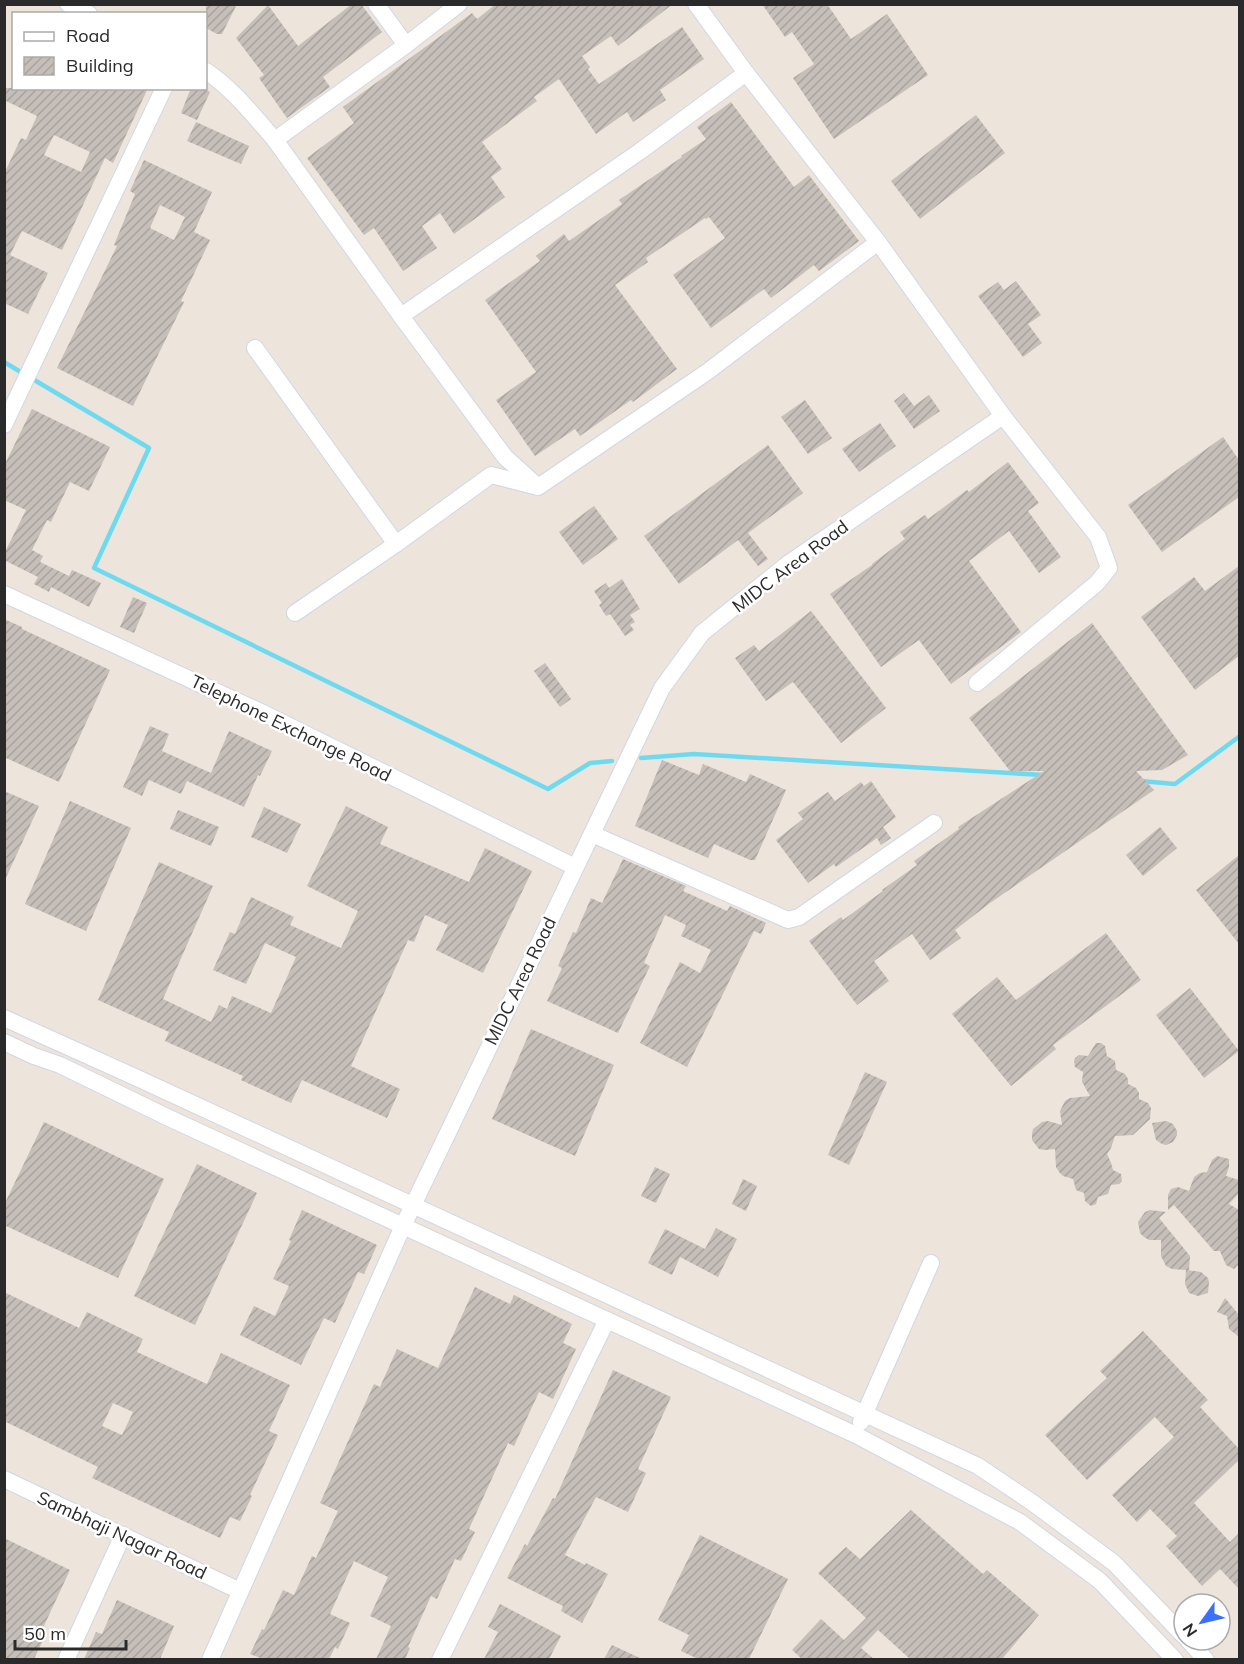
<svg xmlns="http://www.w3.org/2000/svg" width="1244" height="1664" viewBox="0 0 1244 1664" font-family="Mulish,sans-serif">
<style>
.lines{fill:none;stroke-linecap:round;stroke-linejoin:round}
.stream{stroke:#6edaf0;stroke-width:4.5}
.building{fill:url(#building-hatch);fill-rule:evenodd}
.minor-casing{stroke:#d1d7e3;stroke-width:18}
.minor{stroke:#fff;stroke-width:16}
.labels{text-anchor:middle;dominant-baseline:central;stroke-width:5;stroke-linejoin:round;paint-order:stroke}
.street-label{font-size:18px;fill:#2a2a2a;stroke:#fff}
</style>
<defs>
<pattern id="building-hatch" width="6" height="6" patternUnits="userSpaceOnUse" patternTransform="scale(1.5)"><rect width="6" height="6" fill="#c5beb9"/><path d="M-1 1l2-2M0 6l6-6M5 7l2-2" fill="none" stroke="#a9a39f"/></pattern>
</defs>
<rect width="100%" height="100%" fill="#ede4dc"/>
<g class="lines">
<!-- stream -->
<g class="stream">
<path d="M4,362L149,448L94,568L548,789L590,763L612,761"/>
<path d="M641,758L694,754L1043,775"/>
<path d="M1141,781L1175,784L1240,736"/>
</g>
</g>
<!-- building -->
<g class="building">
<path d="M206,4H237L222,34H217L206,28Z"/>
<path d="M352,4H361L382,32L323,77L330,87L287,118L259,78L264,75L236,38L268,5L298,46Z"/>
<path d="M496,4H673L618,46L611,36L582,56L590,67L588,69L599,84L682,27L704,59L660,90L666,100L633,122L627,112L596,134L559,79L534,97L537,101L482,142L502,169L491,177L505,197L454,234L440,213L422,226L437,248L403,271L374,228L364,235L307,158L354,123L343,107L472,13L477,19Z"/>
<path d="M762,4H827L851,39L887,14L928,75L834,139L793,78L814,64L792,32L785,37Z"/>
<path d="M4,88H148L113,163L105,158L62,250L22,231L10,255L48,273L28,314L4,303V174L21,138L26,140L37,116L4,100ZM54,135L90,152L81,172L44,155Z"/>
<path d="M191,88H202L210,92L197,120L181,113Z"/>
<path d="M731,102L794,187L809,175L859,241L819,271L814,265L771,298L764,289L711,328L673,275L725,238L709,217L706,219L705,218L646,258L648,262L615,285L677,369L633,402L631,400L580,436L575,429L535,456L496,400L536,372L485,300L540,261L536,256L564,234L569,241L622,204L619,200L682,157L681,156L706,139L697,127Z"/>
<path d="M976,115L1005,153L920,219L891,181Z"/>
<path d="M196,122L249,146L241,164L187,141Z"/>
<path d="M144,160L212,192L194,232L210,240L181,301L184,302L133,406L57,368L117,246L114,245L135,194L130,191ZM160,205L185,217L174,240L150,228Z"/>
<path d="M1016,281L1041,315L1028,324L1042,343L1023,357L978,296L998,282L1004,290Z"/>
<path d="M904,393L914,406L929,395L940,411L914,429L894,401Z"/>
<path d="M805,400L832,438L808,454L781,417Z"/>
<path d="M32,409L110,447L89,491L70,482L51,522L47,520L32,550L43,556L40,562L69,576L72,570L101,583L89,607L51,587L49,592L34,584L38,577L4,560V554L26,510L4,500V466Z"/>
<path d="M880,423L896,446L859,472L842,449Z"/>
<path d="M1223,437L1239,460V497L1162,552L1128,505Z"/>
<path d="M768,445L803,493L748,533L768,559L758,566L738,540L679,584L644,536Z"/>
<path d="M1008,462L1039,503L1028,511L1061,557L1039,573L1009,531L969,561L1021,632L951,684L919,640L881,667L830,594L872,565V564L905,539L900,532L925,515L928,519L967,490L969,492Z"/>
<path d="M594,506L618,539L583,565L559,532Z"/>
<path d="M1239,566V656L1195,690L1141,617L1194,577L1205,591Z"/>
<path d="M622,579L640,609L630,615L635,622L630,625L634,630L625,636L610,614L606,616L599,605L602,603L594,591L606,583L609,588Z"/>
<path d="M133,597L147,603L134,633L120,627Z"/>
<path d="M811,611L886,708L841,743L793,682L766,701L735,658L754,645L759,651Z"/>
<path d="M4,619L22,627V629L110,670L59,782L4,757Z"/>
<path d="M1092,623L1188,755L1162,770L1136,771L1154,790L990,903L955,930L961,938L930,960L912,934L874,961L889,981L857,1005L809,941L841,917L843,920L883,891L882,890L917,865L914,861L959,829L958,827L1044,771H1010L969,718Z"/>
<path d="M545,663L571,699L560,707L534,671Z"/>
<path d="M150,726L169,734L162,751L211,773L229,731L272,751L260,776L258,775L244,807L187,781L181,794L149,780L142,796L123,787Z"/>
<path d="M662,760L699,775L703,764L746,782L750,774L786,790L755,860H750L714,844L708,858L635,826Z"/>
<path d="M871,781L896,817L883,827L891,838L881,845L877,838L836,867L834,864L808,883L776,840L803,819L798,813L828,792L835,801L861,782L864,786Z"/>
<path d="M4,791L39,806L4,882Z"/>
<path d="M70,801L131,828L86,931L25,904Z"/>
<path d="M346,806L388,827L380,844L469,882L485,848L532,871L483,973L436,950L448,925L425,915L414,942L408,940L351,1066L400,1089L387,1118L302,1080L291,1103L241,1080L243,1076L165,1041L169,1032L98,1000L159,862L213,886L163,999L211,1022L219,1005L227,1009L232,996L271,1013L296,957L265,943L246,984L213,970L230,932L235,934L251,897L294,917L290,925L341,948L358,911L307,886Z"/>
<path d="M264,807L301,824L287,853L251,837Z"/>
<path d="M178,810L219,827L211,846L170,829Z"/>
<path d="M1160,827L1177,848L1143,876L1126,855Z"/>
<path d="M1239,855V944L1196,890Z"/>
<path d="M623,859L686,886L683,891L727,911L730,906L766,923L761,934L754,931L687,1067L640,1043L680,962L700,973L711,950L681,936L686,925L665,915L644,963L650,966L618,1033L547,1001L562,968L558,966L573,932L576,933L591,898L602,903Z"/>
<path d="M1106,933L1141,980L1053,1045L1056,1049L1011,1086L952,1014L997,977L1016,1000Z"/>
<path d="M1190,988L1239,1051L1204,1078L1156,1015Z"/>
<path d="M531,1029L614,1065L575,1156L492,1119Z"/>
<path d="M1096,1043H1101L1105,1046L1107,1056L1115,1061L1116,1070L1125,1074L1128,1079V1084L1136,1088L1139,1093V1099L1148,1103L1151,1108L1150,1119L1133,1135L1115,1136L1111,1148L1107,1154L1111,1163L1113,1170L1121,1174L1122,1181L1119,1184L1111,1185L1108,1194L1098,1197L1096,1204L1091,1206L1085,1201L1084,1193L1076,1190L1073,1179L1063,1176L1059,1172L1056,1167L1055,1149L1045,1150L1039,1149L1032,1140V1134L1033,1129L1042,1122L1048,1121L1062,1125L1060,1111L1065,1101L1070,1098L1090,1096L1082,1082L1083,1072L1075,1067L1074,1062L1075,1058L1079,1055L1088,1056Z"/>
<path d="M865,1072L887,1082L849,1165L828,1155Z"/>
<path d="M1166,1121L1173,1124L1177,1131V1135L1173,1142L1166,1145L1162,1144L1156,1140L1152,1123Z"/>
<path d="M44,1122L164,1179L118,1278L4,1225V1205Z"/>
<path d="M1217,1156L1229,1159V1167L1226,1176L1239,1180V1193L1229,1204L1239,1210V1264L1234,1269L1226,1265L1220,1251H1214L1174,1205L1168,1210V1195L1171,1189L1178,1187L1189,1191L1194,1177L1200,1173L1207,1172L1212,1160Z"/>
<path d="M197,1164L257,1193L195,1325L134,1296Z"/>
<path d="M655,1167L670,1174L656,1203L641,1196Z"/>
<path d="M743,1179L757,1186L746,1211L732,1204Z"/>
<path d="M302,1210L377,1245L364,1274L358,1272L335,1323L324,1318L301,1365L240,1335L254,1306L275,1316L289,1286L273,1279L291,1241L289,1240Z"/>
<path d="M1150,1210L1166,1212L1159,1218L1190,1256L1189,1270H1187L1201,1272L1208,1278L1209,1282L1208,1293L1198,1296L1189,1293L1185,1284L1186,1270L1172,1269L1166,1266L1161,1256V1240H1149L1144,1237L1140,1233L1138,1222L1145,1212Z"/>
<path d="M716,1228L737,1239L718,1277L680,1257L672,1275L648,1263L665,1229L705,1249Z"/>
<path d="M475,1287L510,1304L514,1295L572,1324L563,1343L576,1349L553,1399L539,1392L514,1446L508,1443L469,1529L475,1532L461,1561L455,1559L437,1599L431,1596L408,1647L410,1648L405,1659H376L391,1626L370,1616L388,1577L354,1561L330,1614L350,1623L338,1649L335,1647L329,1659H263L250,1654L262,1629L264,1630L283,1590L294,1595L312,1556L316,1558L338,1511L320,1503L374,1384L380,1387L397,1349L438,1368Z"/>
<path d="M4,1292L79,1328L87,1312L143,1339L137,1352L207,1384L221,1353L290,1385L269,1431L278,1435L250,1495L252,1496L240,1521L230,1517L220,1538L92,1478L98,1467L4,1421ZM113,1403L133,1412L122,1435L102,1426Z"/>
<path d="M1225,1298L1239,1315V1337L1229,1329L1227,1316L1217,1312Z"/>
<path d="M1143,1331L1208,1400L1200,1407L1239,1449V1460L1194,1503L1230,1542L1239,1533V1589L1220,1569L1202,1586L1166,1546L1177,1536L1150,1509L1137,1522L1112,1495L1174,1437L1155,1417L1087,1480L1045,1435L1107,1378L1100,1371Z"/>
<path d="M613,1370L671,1397L638,1469L646,1473L628,1512L596,1497L565,1555L585,1565L586,1563L608,1574L582,1623L561,1611L563,1606L507,1578L525,1544L527,1546L553,1498L555,1499Z"/>
<path d="M911,1510L983,1574L987,1570L1039,1615L1002,1659H910L878,1630L861,1648L874,1659H802L792,1650L821,1619L844,1640L866,1618L818,1573L846,1547L860,1559Z"/>
<path d="M700,1535L788,1579L749,1659H698L681,1651L689,1635L658,1620Z"/>
<path d="M4,1538L70,1570L42,1630L47,1632L34,1659H4Z"/>
<path d="M117,1600L174,1626L160,1659H84L96,1632L102,1634Z"/>
<path d="M500,1604L561,1636L549,1659H484L498,1632L488,1627Z"/>
<path d="M612,1645L642,1659H604Z"/>
</g>
<g class="lines">
<!-- minor casing -->
<g class="minor-casing">
<g id="minor">
<path d="M68,4L89,14"/>
<path d="M376,4L406,45"/>
<path d="M206,71C233,89 253,115 275,140"/>
<path d="M746,73L639,152L401,316L505,457L538,487L707,372L878,242"/>
<path d="M401,316L275,140L406,45L459,4"/>
<path d="M255,348L396,544"/>
<path d="M4,425L164,88"/>
<path d="M4,594L263,713L575,867"/>
<path d="M295,613L396,544L491,475L534,486"/>
<path d="M977,683L1097,583L1109,568L1098,537L1003,416"/>
<path d="M592,834L788,920L799,917L934,823"/>
<path d="M4,1018L135,1077L978,1466L1033,1503L1114,1563L1184,1636"/>
<path d="M4,1042L34,1056L60,1065L169,1118L856,1435L1020,1522L1100,1581L1175,1660"/>
<path d="M861,1422L931,1263"/>
<path d="M4,1479L240,1591"/>
<path d="M1188,1640L1206,1660"/>
<path d="M66,1660L123,1535"/>
<path d="M210,1660L403,1226L662,688L702,633L789,563L1003,416L878,242L746,73L696,4"/>
<path d="M440,1660L607,1320"/>
</g>
</g>
<!-- minor -->
<use href="#minor" class="minor"/>
</g>
<g class="labels">
<!-- street labels -->
<g class="street-label">
<text transform="translate(790 566) rotate(-37)">MIDC Area Road</text>
<text transform="translate(291 728) rotate(26)">Telephone Exchange Road</text>
<text transform="translate(520 981) rotate(-64)">MIDC Area Road</text>
<text transform="translate(122 1535) rotate(25)">Sambhaji Nagar Road</text>
</g>
</g>
<!-- border -->
<rect width="1244" height="1664" fill="none" stroke="#2a2a2a" stroke-width="12"/>
<!-- legend -->
<rect x="12" y="12" width="195" height="78" fill="#ffffff" stroke="#aaaaaa" stroke-width="1.5"/>
<rect x="24" y="32" width="30" height="9" fill="#ffffff" stroke="#aaaaaa" stroke-width="1.5"/>
<text x="66" y="42" font-size="18" fill="#2a2a2a">Road</text>
<rect x="24" y="57" width="30" height="18" fill="url(#building-hatch)" stroke="#aaaaaa" stroke-width="1.5"/>
<text x="66" y="72" font-size="18" fill="#2a2a2a">Building</text>
<!-- north arrow -->
<g transform="translate(1202 1622) rotate(236)"><circle r="28" fill="#ffffff" stroke="#aaaaaa" stroke-width="1.5"/>
<path d="M0-4.5L10 22L0 15L-10 22Z" fill="#3a71fc"/>
<text y="-9" font-size="16" font-weight="bold" text-anchor="middle" fill="#2a2a2a">N</text>
</g>
<!-- scale -->
<path d="M15 1640v9h111v-9" fill="none" stroke="#2a2a2a" stroke-width="3"/>
<text x="24" y="1640" font-size="18" fill="#2a2a2a" stroke="#ffffff" stroke-width="4.5" paint-order="stroke">50 m</text>
</svg>
